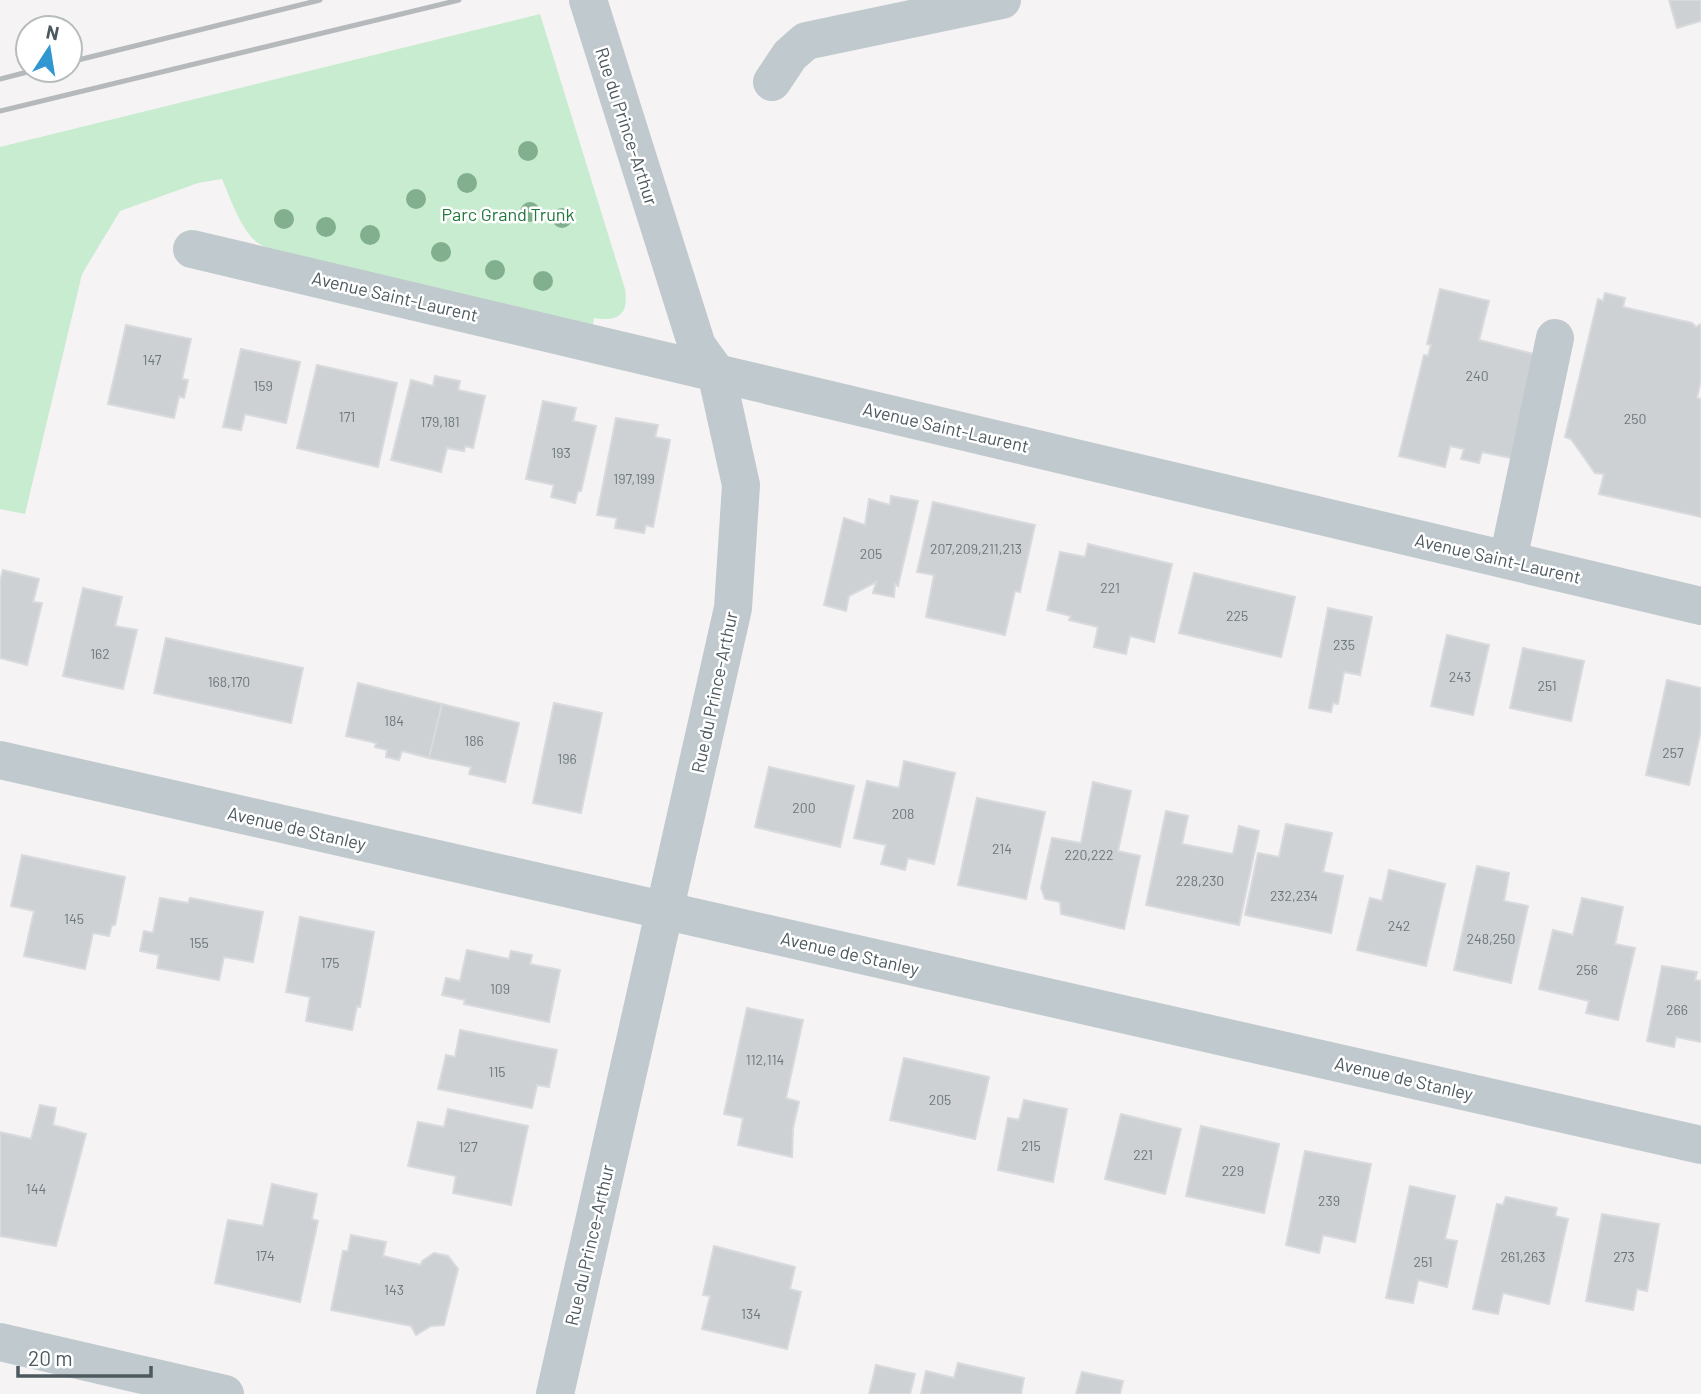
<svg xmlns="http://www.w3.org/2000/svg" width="1701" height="1394" viewBox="0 0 1701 1394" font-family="Barlow,sans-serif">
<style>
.green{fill:#c8eccf}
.building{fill:#cdd1d4;stroke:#d8dadd;stroke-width:2}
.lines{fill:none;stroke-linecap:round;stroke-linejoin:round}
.minor{stroke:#c0c9cd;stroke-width:38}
.rail{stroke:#b6b9bc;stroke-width:5}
.tree{fill:#82b08f}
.labels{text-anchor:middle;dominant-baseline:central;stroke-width:5;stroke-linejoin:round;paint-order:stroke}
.number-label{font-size:14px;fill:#6c777c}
.street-label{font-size:18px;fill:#4c595e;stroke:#fff}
.park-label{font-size:18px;fill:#23793d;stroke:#fff}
</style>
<rect width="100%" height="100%" fill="#f5f3f3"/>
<!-- green -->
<path class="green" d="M540,14L625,289C629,314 619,322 594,318L593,325L273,250C268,248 262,246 258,243C241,231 230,197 222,179L198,183L120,211L82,274L25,514L0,509V147Z"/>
<!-- building -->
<g class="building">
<path d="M1669,0H1701V21L1677,28Z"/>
<path d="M1440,289L1489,301L1479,340L1541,356L1516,459L1482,452L1479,463L1461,459L1464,449L1450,446L1445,467L1399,456L1424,355L1428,356L1431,345L1427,344Z"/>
<path d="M1605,293L1625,298L1623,307L1692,323L1696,327L1701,324V380L1697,398L1701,399V517L1599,494L1604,474L1595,473L1571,439L1565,437L1598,299L1603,301Z"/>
<path d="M126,325L191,339L182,379L188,380L184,398L179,396L174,418L108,404Z"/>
<path d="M241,349L300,362L286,423L245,414L241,430L223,427Z"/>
<path d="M317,365L397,383L378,467L297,448Z"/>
<path d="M435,376L460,381L458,390L485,396L473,448L465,446L464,451L447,448L441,472L391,460L411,380L433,386Z"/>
<path d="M543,401L576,408L573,421L596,426L581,491H578L575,503L551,497L554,485L526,479Z"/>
<path d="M616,418L658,425L655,437L670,440L653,527L646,525L644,533L615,528L617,518L597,515Z"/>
<path d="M891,496L918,501L898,586L895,584L894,597L873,593L876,582L849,596L846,611L824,605L844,518L865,525L869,499L890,505Z"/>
<path d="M933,502L1035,525L1020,592L1015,591L1005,635L926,617L934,575L917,572Z"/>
<path d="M1088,544L1172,564L1154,642L1130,636L1126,654L1094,647L1098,627L1069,620L1071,616L1047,610L1060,552L1085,557Z"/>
<path d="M3,570L39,579L33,602L42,603L27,665L0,658V581Z"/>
<path d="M1194,573L1295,597L1281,657L1179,633Z"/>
<path d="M83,588L122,597L115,626L137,630L123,689L63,676Z"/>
<path d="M1328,608L1372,617L1360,675L1344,672L1338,704L1333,703L1331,712L1309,708Z"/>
<path d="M1447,635L1489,645L1473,715L1431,706Z"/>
<path d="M166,638L303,668L291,723L154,693Z"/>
<path d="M1523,648L1584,661L1571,721L1510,708Z"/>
<path d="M1667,680L1701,688V730L1689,785L1646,775Z"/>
<path d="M358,683L442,704L429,758L402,751L399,760L386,757L387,750L375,747L376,743L346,736Z"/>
<path d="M554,703L602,713L581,813L533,803Z"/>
<path d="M442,704L519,723L505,782L469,774L471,767L429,758Z"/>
<path d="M904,761L955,773L934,864L908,858L905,870L881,864L886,845L854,838L867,781L899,788Z"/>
<path d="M769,767L854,786L840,847L755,827Z"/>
<path d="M1093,782L1131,791L1118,851L1140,856L1124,929L1061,914L1060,902L1045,899L1041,888L1052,838L1081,843Z"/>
<path d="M977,798L1045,812L1026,899L958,885Z"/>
<path d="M1166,811L1188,816L1182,844L1233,854L1239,826L1259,831L1239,925L1146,905Z"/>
<path d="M1286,824L1332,833L1323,872L1343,876L1331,933L1245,915L1258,853L1279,857Z"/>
<path d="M22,855L125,877L115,925H112L109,936L93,933L85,969L24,956L34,911L11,906Z"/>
<path d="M1477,866L1509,873L1504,901L1528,906L1511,983L1454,970Z"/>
<path d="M1389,870L1445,884L1426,966L1357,950L1370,898L1382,901Z"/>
<path d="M160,898L188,903L190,898L263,912L253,962L224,957L219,980L157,968L159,955L140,951L144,931L153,933Z"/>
<path d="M1582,898L1623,907L1615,944L1635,948L1618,1020L1586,1013L1589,1001L1539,989L1553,930L1573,935Z"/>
<path d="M300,917L374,932L360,1007L357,1006L352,1030L306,1021L310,997L286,992Z"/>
<path d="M467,950L509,959L511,951L532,955L530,964L560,970L549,1022L464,1004L465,1000L442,995L446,978L460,981Z"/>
<path d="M1662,966L1697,972L1695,980L1701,981V1042L1676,1037L1674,1047L1647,1041Z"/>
<path d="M747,1008L803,1020L786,1098L799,1102L793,1128L792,1157L738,1145L743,1118L724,1114Z"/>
<path d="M460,1030L557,1050L549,1087L537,1085L532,1108L438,1089L446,1055L455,1057Z"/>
<path d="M904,1058L989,1077L975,1139L890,1120Z"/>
<path d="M1024,1100L1067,1109L1053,1182L998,1170L1008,1118L1019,1120Z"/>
<path d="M40,1105L56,1108L53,1125L86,1134L56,1246L0,1236V1132L31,1139Z"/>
<path d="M448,1109L528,1126L511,1205L453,1193L456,1176L408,1166L418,1122L444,1127Z"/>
<path d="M1121,1114L1181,1129L1165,1194L1105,1179Z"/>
<path d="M1201,1126L1279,1144L1264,1213L1186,1196Z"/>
<path d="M1305,1151L1371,1164L1355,1242L1323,1235L1319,1253L1286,1245Z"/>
<path d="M272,1184L317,1194L312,1219L318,1221L300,1302L215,1283L228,1220L263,1226Z"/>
<path d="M1410,1186L1455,1196L1445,1239L1457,1241L1447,1287L1418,1280L1413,1303L1386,1298Z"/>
<path d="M1506,1197L1557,1208L1555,1216L1568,1219L1549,1304L1503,1293L1498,1314L1473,1309L1497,1204L1503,1205Z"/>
<path d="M1602,1214L1659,1224L1647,1291L1637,1289L1633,1310L1586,1301Z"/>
<path d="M351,1235L386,1242L383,1256L421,1265L422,1261L434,1253L448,1256L458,1269L444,1325L431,1326L416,1335L411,1326L331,1310L343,1251H348Z"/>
<path d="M714,1246L795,1267L790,1289L801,1292L787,1349L702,1329L710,1296L703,1295Z"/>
<path d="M958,1363L1024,1378L1021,1394H921L926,1371L954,1378Z"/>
<path d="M876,1365L915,1374L910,1394H869Z"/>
<path d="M1082,1372L1123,1381L1120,1394H1076Z"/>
</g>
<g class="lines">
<!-- minor -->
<g class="minor">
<path d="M772,82L790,55L806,41L1002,0"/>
<path d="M192,249L1701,606"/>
<path d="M1508,560L1555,338"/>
<path d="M0,760L1701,1145"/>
<path d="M0,1342L225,1394"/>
<path d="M555,1394L733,608L741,485L716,372L697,346L588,0"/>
</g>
<!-- rail -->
<g class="rail">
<path d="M70,62L320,0"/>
<path d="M0,79L35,70"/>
<path d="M0,111L459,0"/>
</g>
</g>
<!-- trees -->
<g class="tree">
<circle cx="528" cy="151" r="10"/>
<circle cx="467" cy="183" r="10"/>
<circle cx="416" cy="199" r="10"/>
<circle cx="530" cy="212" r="10"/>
<circle cx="562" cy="218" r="10"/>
<circle cx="284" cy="219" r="10"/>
<circle cx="326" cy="227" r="10"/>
<circle cx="370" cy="235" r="10"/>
<circle cx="441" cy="252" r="10"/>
<circle cx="495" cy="270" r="10"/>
<circle cx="543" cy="281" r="10"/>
</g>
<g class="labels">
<!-- number labels -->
<g class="number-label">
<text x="152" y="359">147</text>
<text x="1477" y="375">240</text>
<text x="263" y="385">159</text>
<text x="347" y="416">171</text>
<text x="1635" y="418">250</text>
<text x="440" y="421">179,181</text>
<text x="561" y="452">193</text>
<text x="634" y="478">197,199</text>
<text x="976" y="548">207,209,211,213</text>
<text x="871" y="553">205</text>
<text x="1110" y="587">221</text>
<text x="1237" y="615">225</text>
<text x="1344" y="644">235</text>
<text x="100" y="653">162</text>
<text x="1460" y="676">243</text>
<text x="229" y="681">168,170</text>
<text x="1547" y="685">251</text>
<text x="394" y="720">184</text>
<text x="474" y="740">186</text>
<text x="1673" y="752">257</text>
<text x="567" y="758">196</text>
<text x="804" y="807">200</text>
<text x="903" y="813">208</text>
<text x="1002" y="848">214</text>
<text x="1089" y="854">220,222</text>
<text x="1200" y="880">228,230</text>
<text x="1294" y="895">232,234</text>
<text x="74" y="918">145</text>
<text x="1399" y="925">242</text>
<text x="1491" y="938">248,250</text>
<text x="199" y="942">155</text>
<text x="330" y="962">175</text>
<text x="1587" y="969">256</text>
<text x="500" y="988">109</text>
<text x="1677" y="1009">266</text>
<text x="765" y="1059">112,114</text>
<text x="497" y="1071">115</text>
<text x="940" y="1099">205</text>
<text x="1031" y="1145">215</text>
<text x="468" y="1146">127</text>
<text x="1143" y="1154">221</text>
<text x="1233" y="1170">229</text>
<text x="36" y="1188">144</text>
<text x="1329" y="1200">239</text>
<text x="265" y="1255">174</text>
<text x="1523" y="1256">261,263</text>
<text x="1624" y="1256">273</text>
<text x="1423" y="1261">251</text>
<text x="394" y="1289">143</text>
<text x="751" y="1313">134</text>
</g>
<!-- street labels -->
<g class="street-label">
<text transform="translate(627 126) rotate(72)">Rue du Prince-Arthur</text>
<text transform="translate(395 296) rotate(13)">Avenue Saint-Laurent</text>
<text transform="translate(946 427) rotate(13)">Avenue Saint-Laurent</text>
<text transform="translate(1498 558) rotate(13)">Avenue Saint-Laurent</text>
<text transform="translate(714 692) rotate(-78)">Rue du Prince-Arthur</text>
<text transform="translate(297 828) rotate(13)">Avenue de Stanley</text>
<text transform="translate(850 953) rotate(13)">Avenue de Stanley</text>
<text transform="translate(1404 1078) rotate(13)">Avenue de Stanley</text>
<text transform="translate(589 1245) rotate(-77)">Rue du Prince-Arthur</text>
</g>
<!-- park labels -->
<g class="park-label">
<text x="508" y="214">Parc Grand Trunk</text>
</g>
</g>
<!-- north arrow -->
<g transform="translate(49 49) rotate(12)"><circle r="33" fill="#ffffff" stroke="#b7bdbf" stroke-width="2"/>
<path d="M0-5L12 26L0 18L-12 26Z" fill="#3197d1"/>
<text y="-10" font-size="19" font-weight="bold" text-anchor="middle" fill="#4c595e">N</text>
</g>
<!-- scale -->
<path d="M18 1366v10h133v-10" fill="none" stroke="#4c595e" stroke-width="3.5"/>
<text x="28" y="1366" font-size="21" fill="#4c595e" stroke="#ffffff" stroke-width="5" paint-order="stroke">20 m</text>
</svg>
